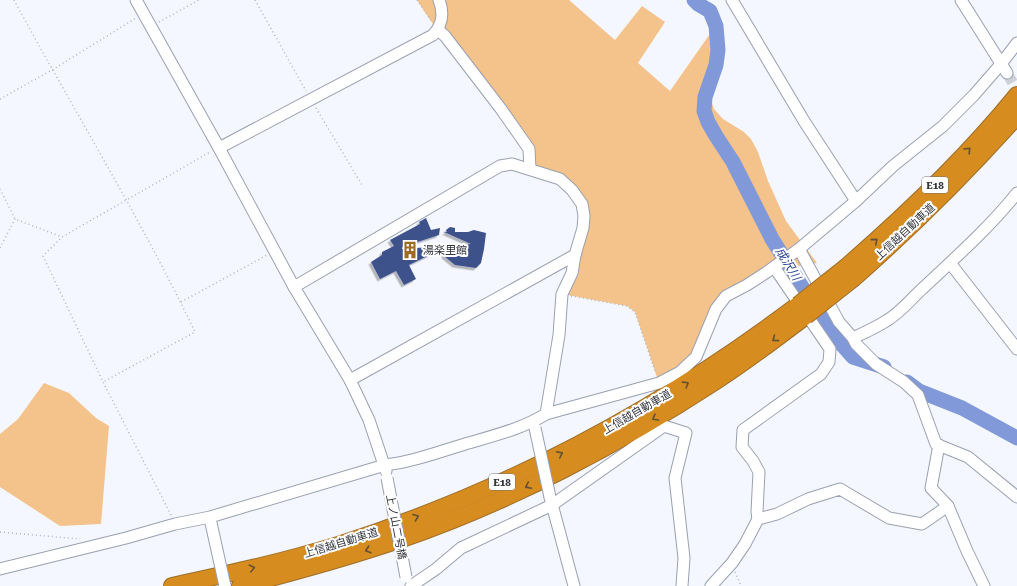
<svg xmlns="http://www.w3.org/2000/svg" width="1017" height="586" viewBox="0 0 1017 586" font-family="'Roboto Serif','Noto Sans JP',serif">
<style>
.green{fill:#f4c38c}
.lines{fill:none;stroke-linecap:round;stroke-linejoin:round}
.river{stroke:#8199d9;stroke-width:15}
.building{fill:#3d518b;filter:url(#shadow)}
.minor-tunnel{stroke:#cdd0d8;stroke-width:11;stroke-dasharray:11 5.5;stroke-linecap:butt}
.minor-casing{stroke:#99a0b1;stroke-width:13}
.highway-casing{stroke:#9d6e2a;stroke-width:18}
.path{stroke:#b1b4bc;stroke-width:1.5;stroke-dasharray:1 3;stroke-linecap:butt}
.minor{stroke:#fff;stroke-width:11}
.highway{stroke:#d68c1f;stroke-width:16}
.minor-bridge-casing{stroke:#99a0b1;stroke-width:13;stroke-linecap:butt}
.highway-bridge-casing{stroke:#9d6e2a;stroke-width:18;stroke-linecap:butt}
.minor-bridge{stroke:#fff;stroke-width:11}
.highway-bridge{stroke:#d68c1f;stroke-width:16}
.oneway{stroke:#645034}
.labels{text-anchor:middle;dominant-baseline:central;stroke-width:4;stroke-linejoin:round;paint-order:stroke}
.shield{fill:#fff;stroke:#707277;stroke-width:1}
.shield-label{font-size:10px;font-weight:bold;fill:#33363d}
.street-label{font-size:11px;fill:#33363d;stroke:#fff}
.poi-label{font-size:11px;fill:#33363d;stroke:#fff;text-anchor:start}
.water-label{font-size:12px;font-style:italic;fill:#2e4591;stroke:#fff}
</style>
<defs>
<filter id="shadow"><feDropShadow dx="-2.5" dy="2.5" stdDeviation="0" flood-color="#0004"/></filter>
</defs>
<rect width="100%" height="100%" fill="#f4f7ff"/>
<!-- green -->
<g class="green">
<path d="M417,0H569L615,40L642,6L665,22L638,63L670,91L714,28L715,47L713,59L709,94L714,109L723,119L744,132L751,139L758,152L768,181L786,221L817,263L767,272L726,296L692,357L659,383L635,312L627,306L562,294L584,216L572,190L530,169L529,149L430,20Z"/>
<path d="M44,383L69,393L96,418L109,426L101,524L60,526L0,487V434L18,419Z"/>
</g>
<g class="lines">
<!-- river -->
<g class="river">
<path d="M694,0L698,4L710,11L716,26L718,50L716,65L705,97L704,111L708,122L716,136L733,162L772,239L829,330L853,357L884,367"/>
<path d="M907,382L919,391L962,408L1017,438"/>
</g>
</g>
<!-- building -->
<path class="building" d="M426,218L431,230L440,228L439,235L402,247V249L471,244L444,232H447L446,230L450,227L455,228V232H468L474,230L486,233L484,249L481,263L476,268L455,265L444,256L446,247L409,265L416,279L404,285L396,271L380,279L371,262L382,255V252L394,246L390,240L420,224L419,222Z"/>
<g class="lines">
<!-- minor-tunnel -->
<path class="minor-tunnel" d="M1007,73L1017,90"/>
<!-- minor casing -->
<g class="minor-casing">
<g id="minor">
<path d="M136,0L219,148L294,287L350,380L369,420L386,471"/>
<path d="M732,0L804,121L856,201"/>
<path d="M961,0L1007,73"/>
<path d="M438,30L445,36L501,109L529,149L530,169"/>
<path d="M219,148L433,35C443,24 444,13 439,0"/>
<path d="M799,249L839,322L853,338L856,344L876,364L904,382L918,395L936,444L968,457L1017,497"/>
<path d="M950,263L1017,349"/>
<path d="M294,287L500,166L512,164L560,179L572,190L582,204L584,216L583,228L575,255L572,273L562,294L559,335L546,414"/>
<path d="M853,338C864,333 875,328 886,321C900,313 910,300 922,289C955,258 989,228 1017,193"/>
<path d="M350,380L575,255"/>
<path d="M939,445L931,488L948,506L967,551L984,586"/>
<path d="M550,497L574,586"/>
<path d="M758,519L757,512L759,472L753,461L742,447L743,430L821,374L829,362L830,349L774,267"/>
<path d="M0,569L126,538L175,524L210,517L385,465C412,462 439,452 465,444C492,436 522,429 546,414L659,383L680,372L696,357L716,309L726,296L747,285L767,272L799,249L856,201L893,166L943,126L974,95L1001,64L1017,43"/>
<path d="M411,586L436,569L461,548L552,505L664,426L686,433L675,478L684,558L682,586"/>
<path d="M711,586L732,563L745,544L758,519L777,514L808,499L840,489L889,518L922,524L948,506"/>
</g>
</g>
<!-- highway casing -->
<g class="highway-casing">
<g id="highway">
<path d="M846,267C907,214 966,158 1017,95"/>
<path d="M854,278C912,227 965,174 1017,116"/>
<path d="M172,586C228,574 283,562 338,545C504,492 659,410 798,305"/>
<path d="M240,586C295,572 349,557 402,539C510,502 621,443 716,381C747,361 777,338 806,316"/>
</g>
</g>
<!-- path -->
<g class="path">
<path d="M14,0C74,111 141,219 195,332L103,382"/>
<path d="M255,0L306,91"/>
<path d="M417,0L431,20"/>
<path d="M159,22L199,0"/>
<path d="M0,99L52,70L136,18"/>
<path d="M316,108L362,185"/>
<path d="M0,189L15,219L62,237"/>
<path d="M0,248L15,219"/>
<path d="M571,296L627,306L635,312L656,374"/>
<path d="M181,302L267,255"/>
<path d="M171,515L103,382L43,256L62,237L210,152"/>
<path d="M0,532L80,539"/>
<path d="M735,572L741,586"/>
</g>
<!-- minor -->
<use href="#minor" class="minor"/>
<!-- highway -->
<use href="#highway" class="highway"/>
<!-- minor-bridge casing -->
<g class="minor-bridge-casing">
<g id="minor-bridge">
<path d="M535,428L550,497"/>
<path d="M387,478L406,577"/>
<path d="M211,523L225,586"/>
</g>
</g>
<!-- highway-bridge casing -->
<g class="highway-bridge-casing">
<g id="highway-bridge">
<path d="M798,305L846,267"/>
<path d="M806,316L854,278"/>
</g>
</g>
<!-- minor-bridge -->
<use href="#minor-bridge" class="minor-bridge"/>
<!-- highway-bridge -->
<use href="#highway-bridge" class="highway-bridge"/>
</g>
<!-- one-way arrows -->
<defs><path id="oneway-chevron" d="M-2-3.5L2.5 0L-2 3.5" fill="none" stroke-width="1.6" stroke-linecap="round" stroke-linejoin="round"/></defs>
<g class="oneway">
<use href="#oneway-chevron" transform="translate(968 150) rotate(-47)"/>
<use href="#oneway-chevron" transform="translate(875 241) rotate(-41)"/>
<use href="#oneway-chevron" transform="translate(775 339) rotate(143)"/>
<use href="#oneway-chevron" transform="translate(686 384) rotate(-32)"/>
<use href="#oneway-chevron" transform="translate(655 418) rotate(150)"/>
<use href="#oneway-chevron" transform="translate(560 454) rotate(-27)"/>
<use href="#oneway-chevron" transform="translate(528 486) rotate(154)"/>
<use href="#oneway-chevron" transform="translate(416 517) rotate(-21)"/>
<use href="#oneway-chevron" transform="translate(368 550) rotate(162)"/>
<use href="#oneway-chevron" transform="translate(252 568) rotate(-14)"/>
</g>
<!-- icons -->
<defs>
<g id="building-bare" transform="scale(1.38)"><path d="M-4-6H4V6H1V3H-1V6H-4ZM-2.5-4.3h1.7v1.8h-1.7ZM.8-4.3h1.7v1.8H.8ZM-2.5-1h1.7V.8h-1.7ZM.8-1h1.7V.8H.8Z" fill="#9f6a23" stroke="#fff" stroke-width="2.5" paint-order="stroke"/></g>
</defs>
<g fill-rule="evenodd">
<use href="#building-bare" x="410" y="250"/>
</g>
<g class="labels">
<!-- shield labels -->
<g class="shield">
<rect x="922" y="177" width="26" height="16" rx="3"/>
<rect x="489" y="474" width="26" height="16" rx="3"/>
</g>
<g class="shield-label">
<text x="935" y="185">E18</text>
<text x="502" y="482">E18</text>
</g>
<!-- street labels -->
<g class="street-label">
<text transform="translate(905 232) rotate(-43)">上信越自動車道</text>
<text transform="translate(637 412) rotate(-30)">上信越自動車道</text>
<text transform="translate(396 527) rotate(79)">上ノ山二号橋</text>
<text transform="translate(341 543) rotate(-17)">上信越自動車道</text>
</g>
<!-- poi labels -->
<g class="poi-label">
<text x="423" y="250">湯楽里館</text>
</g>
<!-- water labels -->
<g class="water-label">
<text transform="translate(788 264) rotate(58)">成沢川</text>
</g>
</g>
</svg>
